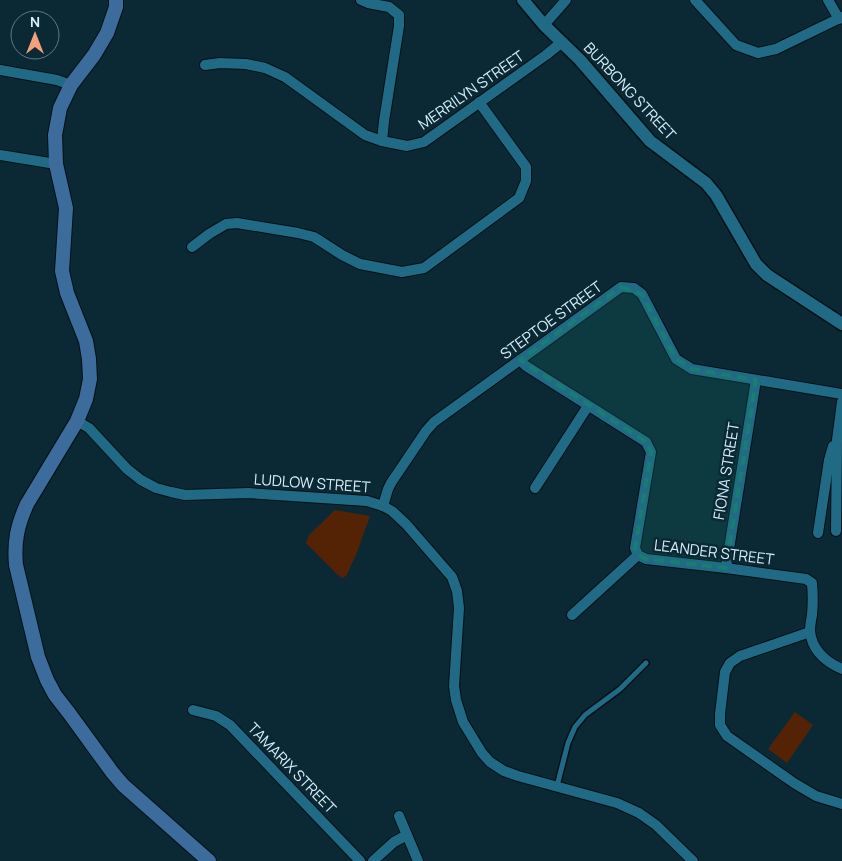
<svg xmlns="http://www.w3.org/2000/svg" width="842" height="861" viewBox="0 0 842 861" font-family="Manrope,sans-serif">
<style>
.green{fill:#542306}
.lines{fill:none;stroke-linecap:round;stroke-linejoin:round}
.service-casing{stroke:#051015;stroke-width:8}
.minor-casing{stroke:#051015;stroke-width:12}
.tertiary-casing{stroke:#051015;stroke-width:15}
.secondary-casing{stroke:#051015;stroke-width:16}
.service{stroke:#216a85;stroke-width:5}
.minor{stroke:#216a85;stroke-width:10}
.tertiary{stroke:#216a85;stroke-width:12}
.secondary{stroke:#3c6c9b;stroke-width:14}
.marked{fill:#197c75;fill-opacity:0.2;stroke:#197c75;stroke-width:4;stroke-dasharray:10 6;stroke-linejoin:round}
.labels{text-anchor:middle;dominant-baseline:central;stroke-width:5;stroke-linejoin:round;paint-order:stroke}
.street-label{font-size:15px;fill:#d6effb;stroke:#0b2934}
</style>
<rect width="100%" height="100%" fill="#0b2934"/>
<!-- green -->
<g class="green">
<path d="M335,510L370,516L356,555L346,576L342,578L337,574L306,543L309,535Z"/>
<path d="M795,712L813,725L787,763L768,749Z"/>
</g>
<g class="lines">
<!-- service casing -->
<g class="service-casing">
<path id="service" d="M557,786L568,743L575,727L585,715L620,689L646,663"/>
</g>
<!-- minor casing -->
<g class="minor-casing">
<g id="minor">
<path d="M361,0L368,3L389,7L399,15V26L384,121L382,141"/>
<path d="M695,0L736,45L758,53L776,49L842,17"/>
<path d="M828,0L839,19"/>
<path d="M544,25L566,0"/>
<path d="M205,65L220,63L246,64L265,68L285,77L365,135L382,141L407,146L424,142L546,55L562,42"/>
<path d="M0,70L57,80L71,85"/>
<path d="M0,155L56,164"/>
<path d="M192,247L209,234L226,224L237,223L298,233L314,237L342,255L360,264L402,272L424,268L519,198L526,181V167L479,102"/>
<path d="M520,360L526,366L646,442L651,452L635,548L638,555L646,559L726,568L806,579L812,583C813,594 813,604 812,615C811,620 810,626 810,631C812,651 826,662 842,669"/>
<path d="M77,421L89,428L127,469L141,480L156,488L171,492L185,495L248,493L367,501L383,506L392,511L406,524L452,577L457,591L459,608L454,686L456,700L463,722L482,753L490,762L504,771L518,776L617,803L639,813L656,825L693,861"/>
<path d="M535,488L588,406"/>
<path d="M383,506L388,489L391,483L426,431L434,422L621,287L634,288L642,294L676,359L692,369L842,394"/>
<path d="M836,531L837,440L842,402"/>
<path d="M818,533L829,460L833,446"/>
<path d="M726,568L756,380"/>
<path d="M572,615L638,555"/>
<path d="M810,632L740,656L730,663L725,672L720,714V725L727,736L794,783L816,796L842,804"/>
<path d="M193,710L216,716L230,725L360,861"/>
<path d="M399,816L418,861"/>
<path d="M373,861L394,842L407,835"/>
</g>
</g>
<!-- tertiary casing -->
<g class="tertiary-casing">
<path id="tertiary" d="M523,0L544,25L580,60L650,141L706,183L716,195L756,264L767,275L842,324"/>
</g>
<!-- secondary casing -->
<g class="secondary-casing">
<path id="secondary" d="M116,0V7L107,33L94,55L71,85L60,108L55,135L56,164L66,208L62,271L67,293L86,341L89,359L90,379L86,399L77,421L27,504C17,526 14,542 16,565L38,657L47,680L55,695L69,713L112,772L123,785L209,861"/>
</g>
<!-- service -->
<use href="#service" class="service"/>
<!-- minor -->
<use href="#minor" class="minor"/>
<!-- tertiary -->
<use href="#tertiary" class="tertiary"/>
<!-- secondary -->
<use href="#secondary" class="secondary"/>
</g>
<!-- marked area -->
<path class="marked" d="M621,287L642,294L676,359L692,369L756,380L726,568L646,559L638,555L635,548L651,452L646,442L520,360Z"/>
<g class="labels">
<!-- street labels -->
<g class="street-label">
<text transform="translate(471 90) rotate(-35)">MERRILYN STREET</text>
<text transform="translate(630 91) rotate(47)">BURBONG STREET</text>
<text transform="translate(551 320) rotate(-36)">STEPTOE STREET</text>
<text transform="translate(726 471) rotate(-81)">FIONA STREET</text>
<text transform="translate(312 483) rotate(4)">LUDLOW STREET</text>
<text transform="translate(714 552) rotate(7)">LEANDER STREET</text>
<text transform="translate(292 768) rotate(46)">TAMARIX STREET</text>
</g>
</g>
<!-- north arrow -->
<g transform="translate(35 35)"><circle r="24" fill="#0b2934" stroke="#5c7884"/>
<path d="M0-4L9 19L0 12L-9 19Z" fill="#f1a27b"/>
<text y="-8" font-size="14" font-weight="bold" text-anchor="middle" fill="#d6effb">N</text>
</g>
</svg>
